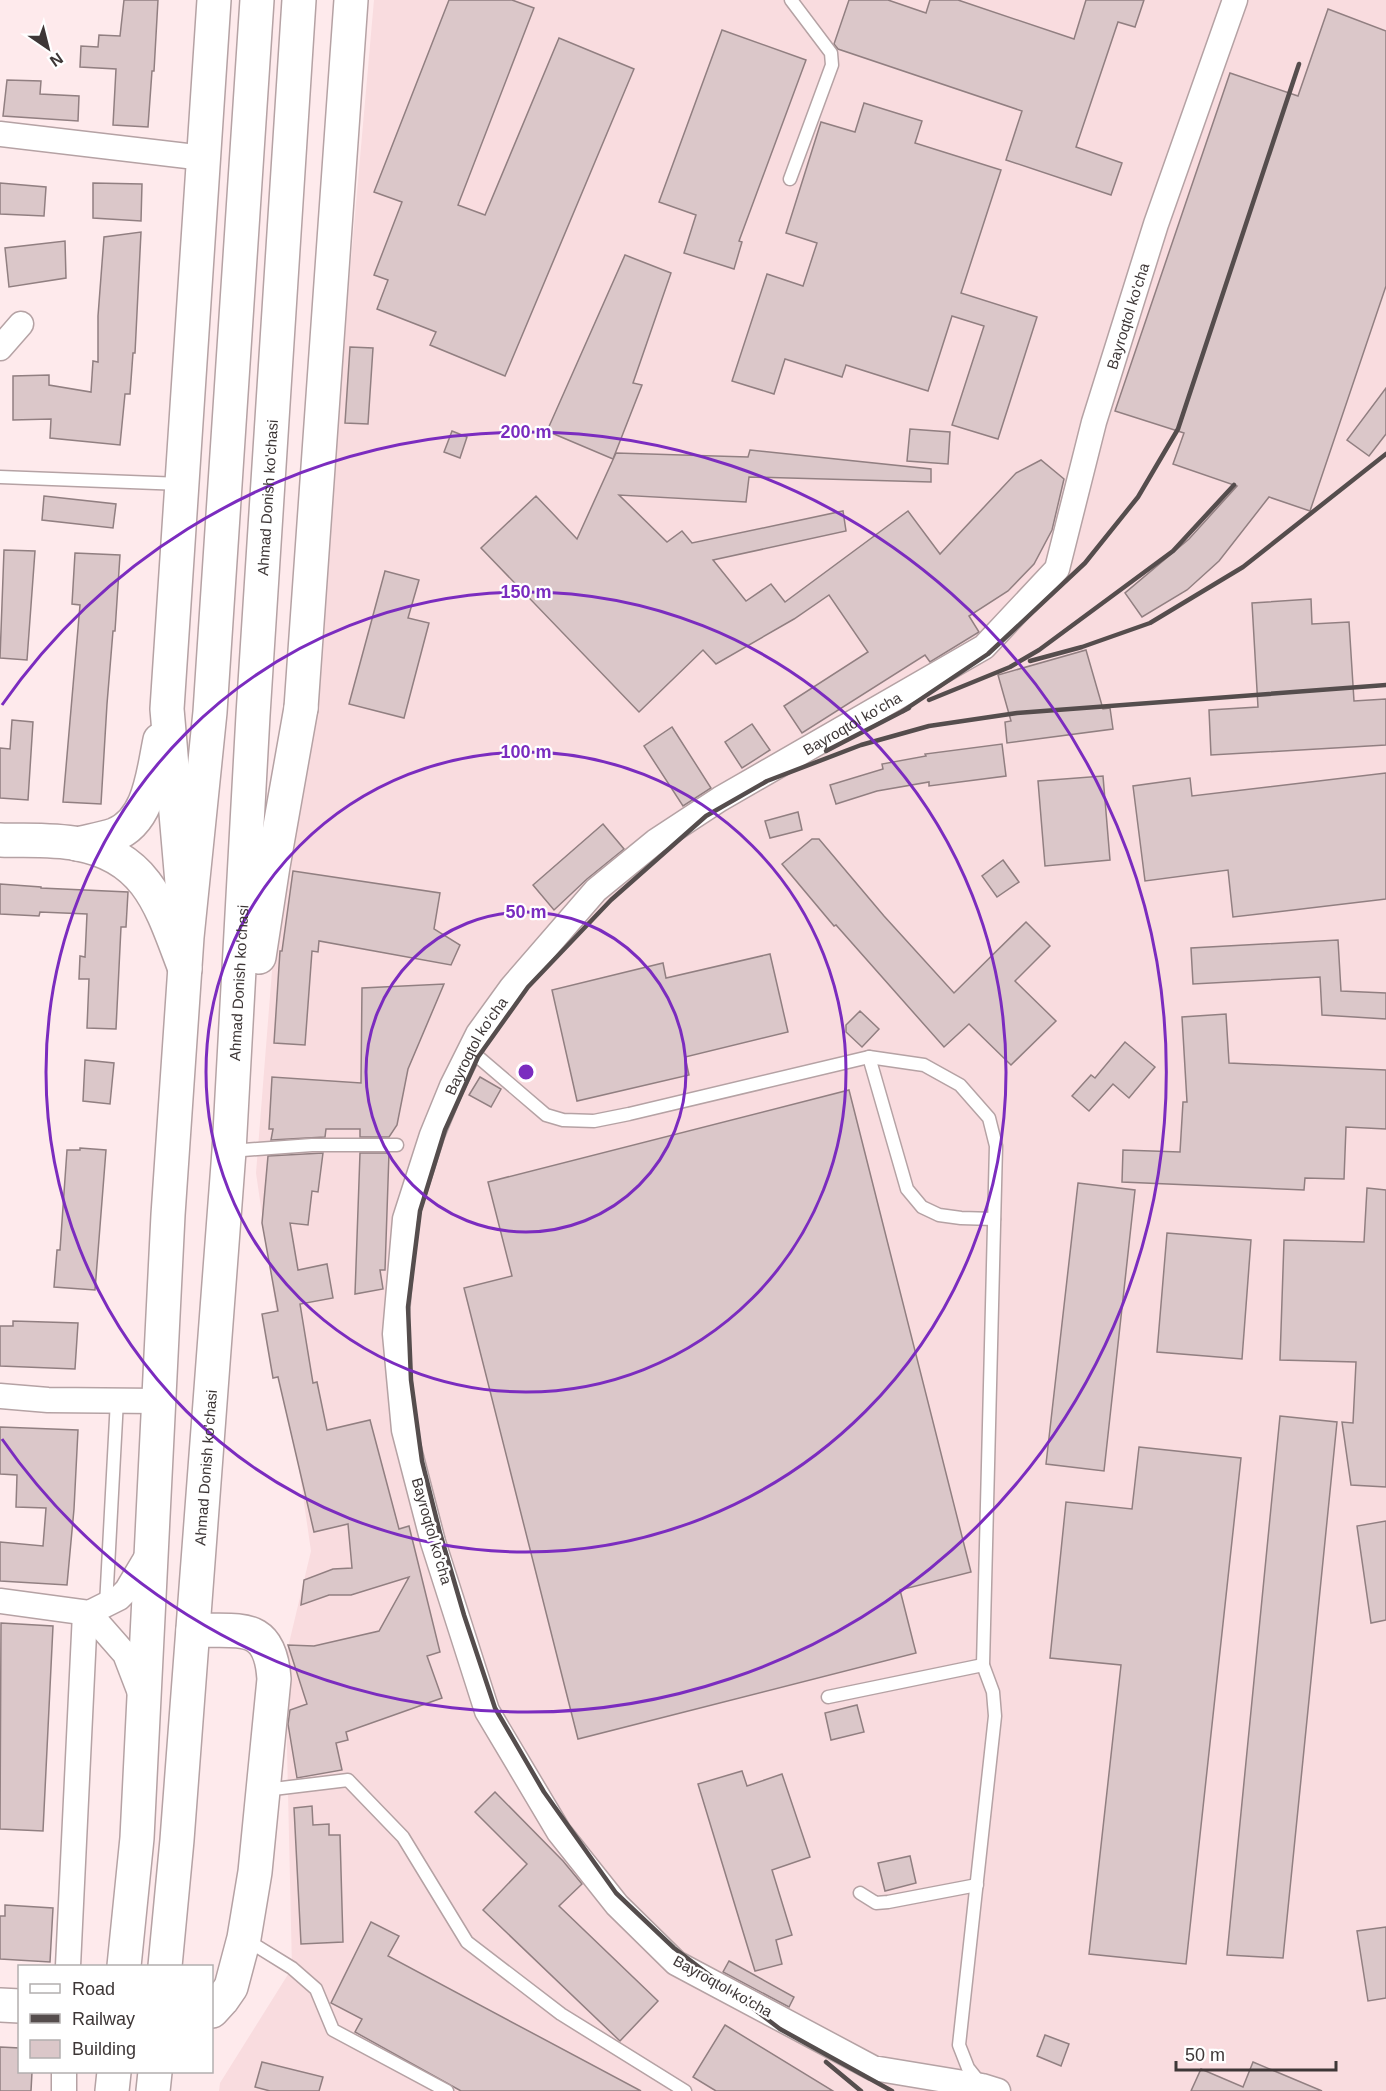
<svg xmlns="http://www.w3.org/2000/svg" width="1386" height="2091" viewBox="0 0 1386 2091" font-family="Helvetica,sans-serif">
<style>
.built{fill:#f9dcdf}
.building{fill:#dbc7c9;stroke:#917f81;stroke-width:1.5}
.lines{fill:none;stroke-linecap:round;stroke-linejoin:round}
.lane-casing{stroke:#b5a2a4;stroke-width:15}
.street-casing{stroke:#b5a2a4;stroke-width:27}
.secondary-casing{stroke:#b5a2a4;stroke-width:36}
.primary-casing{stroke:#b5a2a4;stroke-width:36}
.lane{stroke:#fff;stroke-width:12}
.street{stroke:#fff;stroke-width:24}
.secondary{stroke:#fff;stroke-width:33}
.primary{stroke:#fff;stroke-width:33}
.rail{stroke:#554d4d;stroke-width:4.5}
.ring{fill:none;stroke:#7b2cbf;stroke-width:3}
.labels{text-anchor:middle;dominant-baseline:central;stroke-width:4.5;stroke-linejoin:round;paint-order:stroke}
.street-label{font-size:15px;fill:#3e3737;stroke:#fff}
.centre{fill:#7b2cbf;stroke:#fff;stroke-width:3}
.ring-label{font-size:18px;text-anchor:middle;font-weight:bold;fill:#7b2cbf;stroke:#fff;stroke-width:4.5;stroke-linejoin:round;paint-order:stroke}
</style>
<rect width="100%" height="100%" fill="#feeaec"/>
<!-- built -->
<path class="built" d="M374,0H1386V2091H219L220,2083L292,1968L285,1660L311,1551L256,1173L278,895L304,792Z"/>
<!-- building -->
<g class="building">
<path d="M124,0H158L154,71H152L148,127L113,125L116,69L80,67L81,46L98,47L99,35L120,36Z"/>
<path d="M449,0H512L534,8L458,205L485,215L559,38L634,69L505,376L430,345L436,332L377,309L388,280L374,275L402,202L374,192Z"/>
<path d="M849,0H888L926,13L930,0H958L1074,39L1086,0H1144L1135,27L1118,22L1076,147L1122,163L1111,195L1006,160L1022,111L838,49L834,44Z"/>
<path d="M1328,9L1386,31V286L1310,511L1269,497L1219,561L1187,590L1142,617L1125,593L1189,539L1237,486L1173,464L1184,433L1115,411L1230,73L1298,96Z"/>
<path d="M722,30L806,60L739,241L742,242L734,269L684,253L696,215L659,202Z"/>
<path d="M7,80L41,81L40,94L79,96L78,121L3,116Z"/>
<path d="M864,103L922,121L915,143L1001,170L961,293L1037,317L998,439L952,425L984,326L952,316L928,391L846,365L842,377L785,359L774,394L732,381L767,274L803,286L817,243L786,233L821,122L855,132Z"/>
<path d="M0,183L46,187L44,216L0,214Z"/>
<path d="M93,183L142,184L141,221L93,218Z"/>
<path d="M141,232L135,353H133L130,394H125L120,445L50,438L51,419L13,420V376L49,375V385L91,392L93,361L98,362V316L104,237Z"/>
<path d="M65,241L66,278L9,287L5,248Z"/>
<path d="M625,255L671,273L633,383L642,385L613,459L547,431Z"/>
<path d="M350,347L373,348L368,424L345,423Z"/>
<path d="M1386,388V434L1369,456L1347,440Z"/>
<path d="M910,429L950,432L948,464L907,461Z"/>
<path d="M452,431L467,437L460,458L444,452Z"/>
<path d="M750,450L931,469V482L749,477L746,502L619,495L667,542L682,531L692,543L843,511L846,531L713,560L746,601L771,584L785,602L908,511L940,554L1016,473L1041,460L1064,479L1052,530L1034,564L1008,591L969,616L979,632L930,662L925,655L802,733L784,706L868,652L829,595L794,619L716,664L703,650L639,712L481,548L536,496L577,539L616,453L748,457Z"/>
<path d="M44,496L116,504L113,528L42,520Z"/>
<path d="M4,550L35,551L27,660L0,658Z"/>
<path d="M75,553L120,555L115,631H113L107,704L101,804L63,802L80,605L72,604Z"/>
<path d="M385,571L419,580L408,618L429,623L404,718L349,704Z"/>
<path d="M1311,599L1312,624L1349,622L1354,701L1386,699V745L1211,755L1209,710L1258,707L1252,603Z"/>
<path d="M1086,650L1103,709L1110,708L1113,729L1007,743L1005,722L1011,721L998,675Z"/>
<path d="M12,720L33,722L28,800L0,798V748L10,749Z"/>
<path d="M752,724L770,750L742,768L725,742Z"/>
<path d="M672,727L711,788L683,806L644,746Z"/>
<path d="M1002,744L1006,776L929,786V782L877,791L836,804L830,785L883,769L882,764L926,756L925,754Z"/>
<path d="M1386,773V899L1233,917L1228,870L1145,881L1133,786L1190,778L1192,796Z"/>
<path d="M1103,776L1110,860L1045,866L1038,781Z"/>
<path d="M798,812L802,830L770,838L765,821Z"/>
<path d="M603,824L624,849L587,879L554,910L533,885Z"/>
<path d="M812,839H819L884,916L954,993L1026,922L1050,946L1015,981L1056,1021L1011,1065L969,1024L944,1047L836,925L834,926L782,864Z"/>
<path d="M1003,860L1019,882L997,897L982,876Z"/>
<path d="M293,871L440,893L434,929L460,945L451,965L319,941L318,952L312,951L305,1045L274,1043L280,951H282Z"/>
<path d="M0,884L41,887V888L128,892L126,927H121L116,1029L87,1028L89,979H79L80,956L85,957L87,914L40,912L39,916L0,914Z"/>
<path d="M1338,940L1341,991L1386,993V1019L1322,1015L1320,977L1193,984L1191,948Z"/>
<path d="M770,954L788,1032L685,1057L689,1075L577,1101L552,990L663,963L666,978Z"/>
<path d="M444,984L408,1069L397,1125L389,1137H360V1129H326L325,1137L271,1140L273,1129H269L272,1077L361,1083L362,988Z"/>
<path d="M860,1011L879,1029L862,1047L846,1032V1025Z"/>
<path d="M1226,1014L1229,1063L1386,1070V1129L1346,1127L1344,1179L1305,1178L1304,1190L1122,1182L1123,1150L1180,1152L1183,1102H1187L1182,1017Z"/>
<path d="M1125,1042L1155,1067L1129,1098L1113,1084L1089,1111L1072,1096L1091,1075L1095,1078Z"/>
<path d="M85,1060L114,1063L110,1104L83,1101Z"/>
<path d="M480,1077L501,1089L491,1107L469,1095Z"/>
<path d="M849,1090L971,1572L900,1590L916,1653L578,1739L464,1288L512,1276L488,1182Z"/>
<path d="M80,1148L106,1150L95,1290L54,1287L57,1250H60L67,1150H80Z"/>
<path d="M323,1153L318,1192L312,1191L308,1225L290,1223L298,1270L327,1264L333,1298L300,1304L313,1383L317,1382L327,1430L370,1420L399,1529L409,1526L440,1652L427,1656L442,1698L346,1732L348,1740L336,1743L342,1770L297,1778L288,1724L290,1710L307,1704L288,1645L314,1646L379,1631L409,1577L351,1595H329L301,1605L304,1580L333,1569L352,1568L348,1524L314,1532L278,1377L273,1378L262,1314L278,1311L262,1223L268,1156Z"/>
<path d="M360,1153H389L385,1270H380L383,1289L355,1294Z"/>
<path d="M1078,1183L1135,1190L1104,1471L1046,1464Z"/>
<path d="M1367,1188L1386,1190V1487L1351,1485L1342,1422L1353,1423L1356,1362L1280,1360L1284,1240L1364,1242Z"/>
<path d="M1167,1233L1251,1240L1242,1359L1157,1352Z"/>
<path d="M13,1321L78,1323L75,1369L0,1366V1326H13Z"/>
<path d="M1280,1416L1337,1422L1283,1958L1227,1955Z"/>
<path d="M0,1427L78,1430L74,1509L67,1585L0,1581V1542L43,1546L46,1508L16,1507L17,1475L0,1474Z"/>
<path d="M1139,1447L1241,1458L1186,1964L1089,1954L1121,1665L1050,1658L1066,1502L1132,1509Z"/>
<path d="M1386,1521V1620L1371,1623L1357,1526Z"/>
<path d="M1,1623L53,1626L43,1831L0,1829Z"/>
<path d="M857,1705L864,1732L831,1740L825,1713Z"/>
<path d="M742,1771L747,1786L782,1774L810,1857L772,1870L792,1935L776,1940L782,1964L755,1971L698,1784Z"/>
<path d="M495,1792L563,1861L582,1884L559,1906L658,2001L620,2041L483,1910L527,1864L475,1812Z"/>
<path d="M312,1806L313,1825L329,1824V1835H340L343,1942L301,1944L294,1808Z"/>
<path d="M910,1856L916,1883L885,1891L878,1863Z"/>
<path d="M5,1905L53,1908L50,1962L0,1959V1916H5Z"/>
<path d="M371,1922L399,1936L388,1956L641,2091H461L355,2032L362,2019L331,2003Z"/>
<path d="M1386,1927V1998L1368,2001L1357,1931Z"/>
<path d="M729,1961L794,1997L789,2007L723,1972Z"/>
<path d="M725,2025L833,2091H716L693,2077Z"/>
<path d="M1045,2035L1069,2044L1061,2066L1037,2056Z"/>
<path d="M0,2047L20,2048V2072H32L31,2091H0Z"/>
<path d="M262,2062L323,2077L319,2091H270L255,2087Z"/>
<path d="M1253,2062L1322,2091H1191L1201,2069L1243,2087Z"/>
</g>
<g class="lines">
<!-- lane casing -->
<g class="lane-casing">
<g id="lane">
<path d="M790,179L832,65L831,53L791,0"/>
<path d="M0,477L182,484"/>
<path d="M470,1050L546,1115L563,1120L594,1121L629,1114L869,1057L924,1065L960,1085L989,1118L996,1146L983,1665L993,1692L995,1716L959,2045L968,2068L980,2083"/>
<path d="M869,1057L907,1189L922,1207L939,1215L961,1218L994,1219"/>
<path d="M230,1151L312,1145H397"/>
<path d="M106,1605L117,1400"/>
<path d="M828,1697L983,1665"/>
<path d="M265,1790L348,1780L403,1837L467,1942L561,2014L685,2091"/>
<path d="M860,1893L876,1903L888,1902L977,1885"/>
<path d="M245,1939L292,1968L316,1989L333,2030L447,2091"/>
</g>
</g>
<!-- street casing -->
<g class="street-casing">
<g id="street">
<path d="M0,134L204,158"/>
<path d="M0,348L21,324"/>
<path d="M0,1396L48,1400L158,1401"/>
<path d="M0,1601L89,1613L119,1598L127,1590L149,1553"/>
<path d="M89,1613L125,1654L140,1693"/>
<path d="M68,1966L85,1613"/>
<path d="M64,2091V2072"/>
<path id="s1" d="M998,2091L982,2086L873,2068L676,1963L617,1905L559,1832L487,1711L433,1542L404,1430L395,1334L405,1219L432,1135L452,1086L478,1034L512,987L596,890L656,841L720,799L984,647L1057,569L1094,422L1156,224L1235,0"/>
</g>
</g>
<!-- secondary casing -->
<g class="secondary-casing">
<g id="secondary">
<path d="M301,708L351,0"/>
<path d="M0,840C25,841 53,839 78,844C149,857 162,909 185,969"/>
<path d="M77,844C89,841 102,839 114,835C150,821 153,773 160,740"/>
<path d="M183,894L167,709L214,0"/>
<path d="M193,1630C239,1632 270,1620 274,1679L255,1872L244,1938L231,1987L222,2000L212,2011"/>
<path d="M0,2005L20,2006"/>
</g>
</g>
<!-- primary casing -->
<g class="primary-casing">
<g id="primary">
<path d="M259,957L273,866L301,708"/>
<path d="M124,1966L137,1838L168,1215L187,937L210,712L257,0"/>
<path id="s2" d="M165,1966L177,1840L229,1151L253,715L299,0"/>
<path d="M112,2091L114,2072"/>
<path d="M153,2091L155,2072"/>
</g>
</g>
<!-- lane -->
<use href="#lane" class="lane"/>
<!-- street -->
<use href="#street" class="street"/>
<!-- secondary -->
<use href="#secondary" class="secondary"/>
<!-- primary -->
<use href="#primary" class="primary"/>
<!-- rail -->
<g class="rail">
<path d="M1030,661L1082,647L1150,623L1243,567L1386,454"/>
<path d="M929,700L1010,667L1039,650L1173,551L1234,485"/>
<path d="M903,711L988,654L1085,563L1138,497L1178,429L1299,64"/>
<path d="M826,751L909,708"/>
<path d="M826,2062L861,2091"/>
<path d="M892,2091L780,2029L674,1948L616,1893L544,1792L495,1708L464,1615L440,1533L422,1461L411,1380L408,1307L420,1211L445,1130L478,1057L528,987L611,900L706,816L767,781L861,745L929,726L1017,713L1386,685"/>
</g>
</g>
<!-- distance rings -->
<g class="ring">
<circle cx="526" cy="1072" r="160"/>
<circle cx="526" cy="1072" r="320"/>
<circle cx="526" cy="1072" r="480"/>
<path d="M2 705A640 640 0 1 1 2 1439"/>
</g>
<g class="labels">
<!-- street labels -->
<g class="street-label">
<text stroke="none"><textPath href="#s1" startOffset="2386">Bayroqtol ko'cha</textPath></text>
<text stroke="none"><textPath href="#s2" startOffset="1472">Ahmad Donish ko'chasi</textPath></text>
<text stroke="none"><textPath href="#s1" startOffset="1864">Bayroqtol ko'cha</textPath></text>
<text stroke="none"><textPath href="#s2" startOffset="986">Ahmad Donish ko'chasi</textPath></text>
<text stroke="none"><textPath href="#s1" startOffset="1360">Bayroqtol ko'cha</textPath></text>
<text stroke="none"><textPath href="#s2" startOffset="500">Ahmad Donish ko'chasi</textPath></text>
<text transform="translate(432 1531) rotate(74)">Bayroqtol ko'cha</text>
<text transform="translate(723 1986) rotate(29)">Bayroqtol ko'cha</text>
</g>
</g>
<circle cx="526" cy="1072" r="9" class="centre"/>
<g class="ring-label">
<text x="526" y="438">200 m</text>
<text x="526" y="598">150 m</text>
<text x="526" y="758">100 m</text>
<text x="526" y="918">50 m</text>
</g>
<!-- legend -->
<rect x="18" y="1965" width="195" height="108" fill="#ffffff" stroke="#b2afaf" stroke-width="1.5"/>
<rect x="30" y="1984" width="30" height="9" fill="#ffffff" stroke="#b2afaf" stroke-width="1.5"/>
<text x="72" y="1995" font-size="18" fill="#3e3737">Road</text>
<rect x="30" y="2014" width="30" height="9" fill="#554d4d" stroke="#b2afaf" stroke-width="1.5"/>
<text x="72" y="2025" font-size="18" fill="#3e3737">Railway</text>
<rect x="30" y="2040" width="30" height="18" fill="#dbc7c9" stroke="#b2afaf" stroke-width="1.5"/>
<text x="72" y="2055" font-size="18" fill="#3e3737">Building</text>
<!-- north arrow -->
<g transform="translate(48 48) rotate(145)" stroke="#ffffff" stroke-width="4.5" paint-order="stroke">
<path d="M0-4.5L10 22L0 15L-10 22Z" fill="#3e3737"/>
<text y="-9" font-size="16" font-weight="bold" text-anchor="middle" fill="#3e3737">N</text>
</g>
<!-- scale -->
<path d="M1176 2061v9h160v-9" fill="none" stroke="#3e3737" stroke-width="3"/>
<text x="1185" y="2061" font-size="18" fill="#3e3737" stroke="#ffffff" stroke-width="4.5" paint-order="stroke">50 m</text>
</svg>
